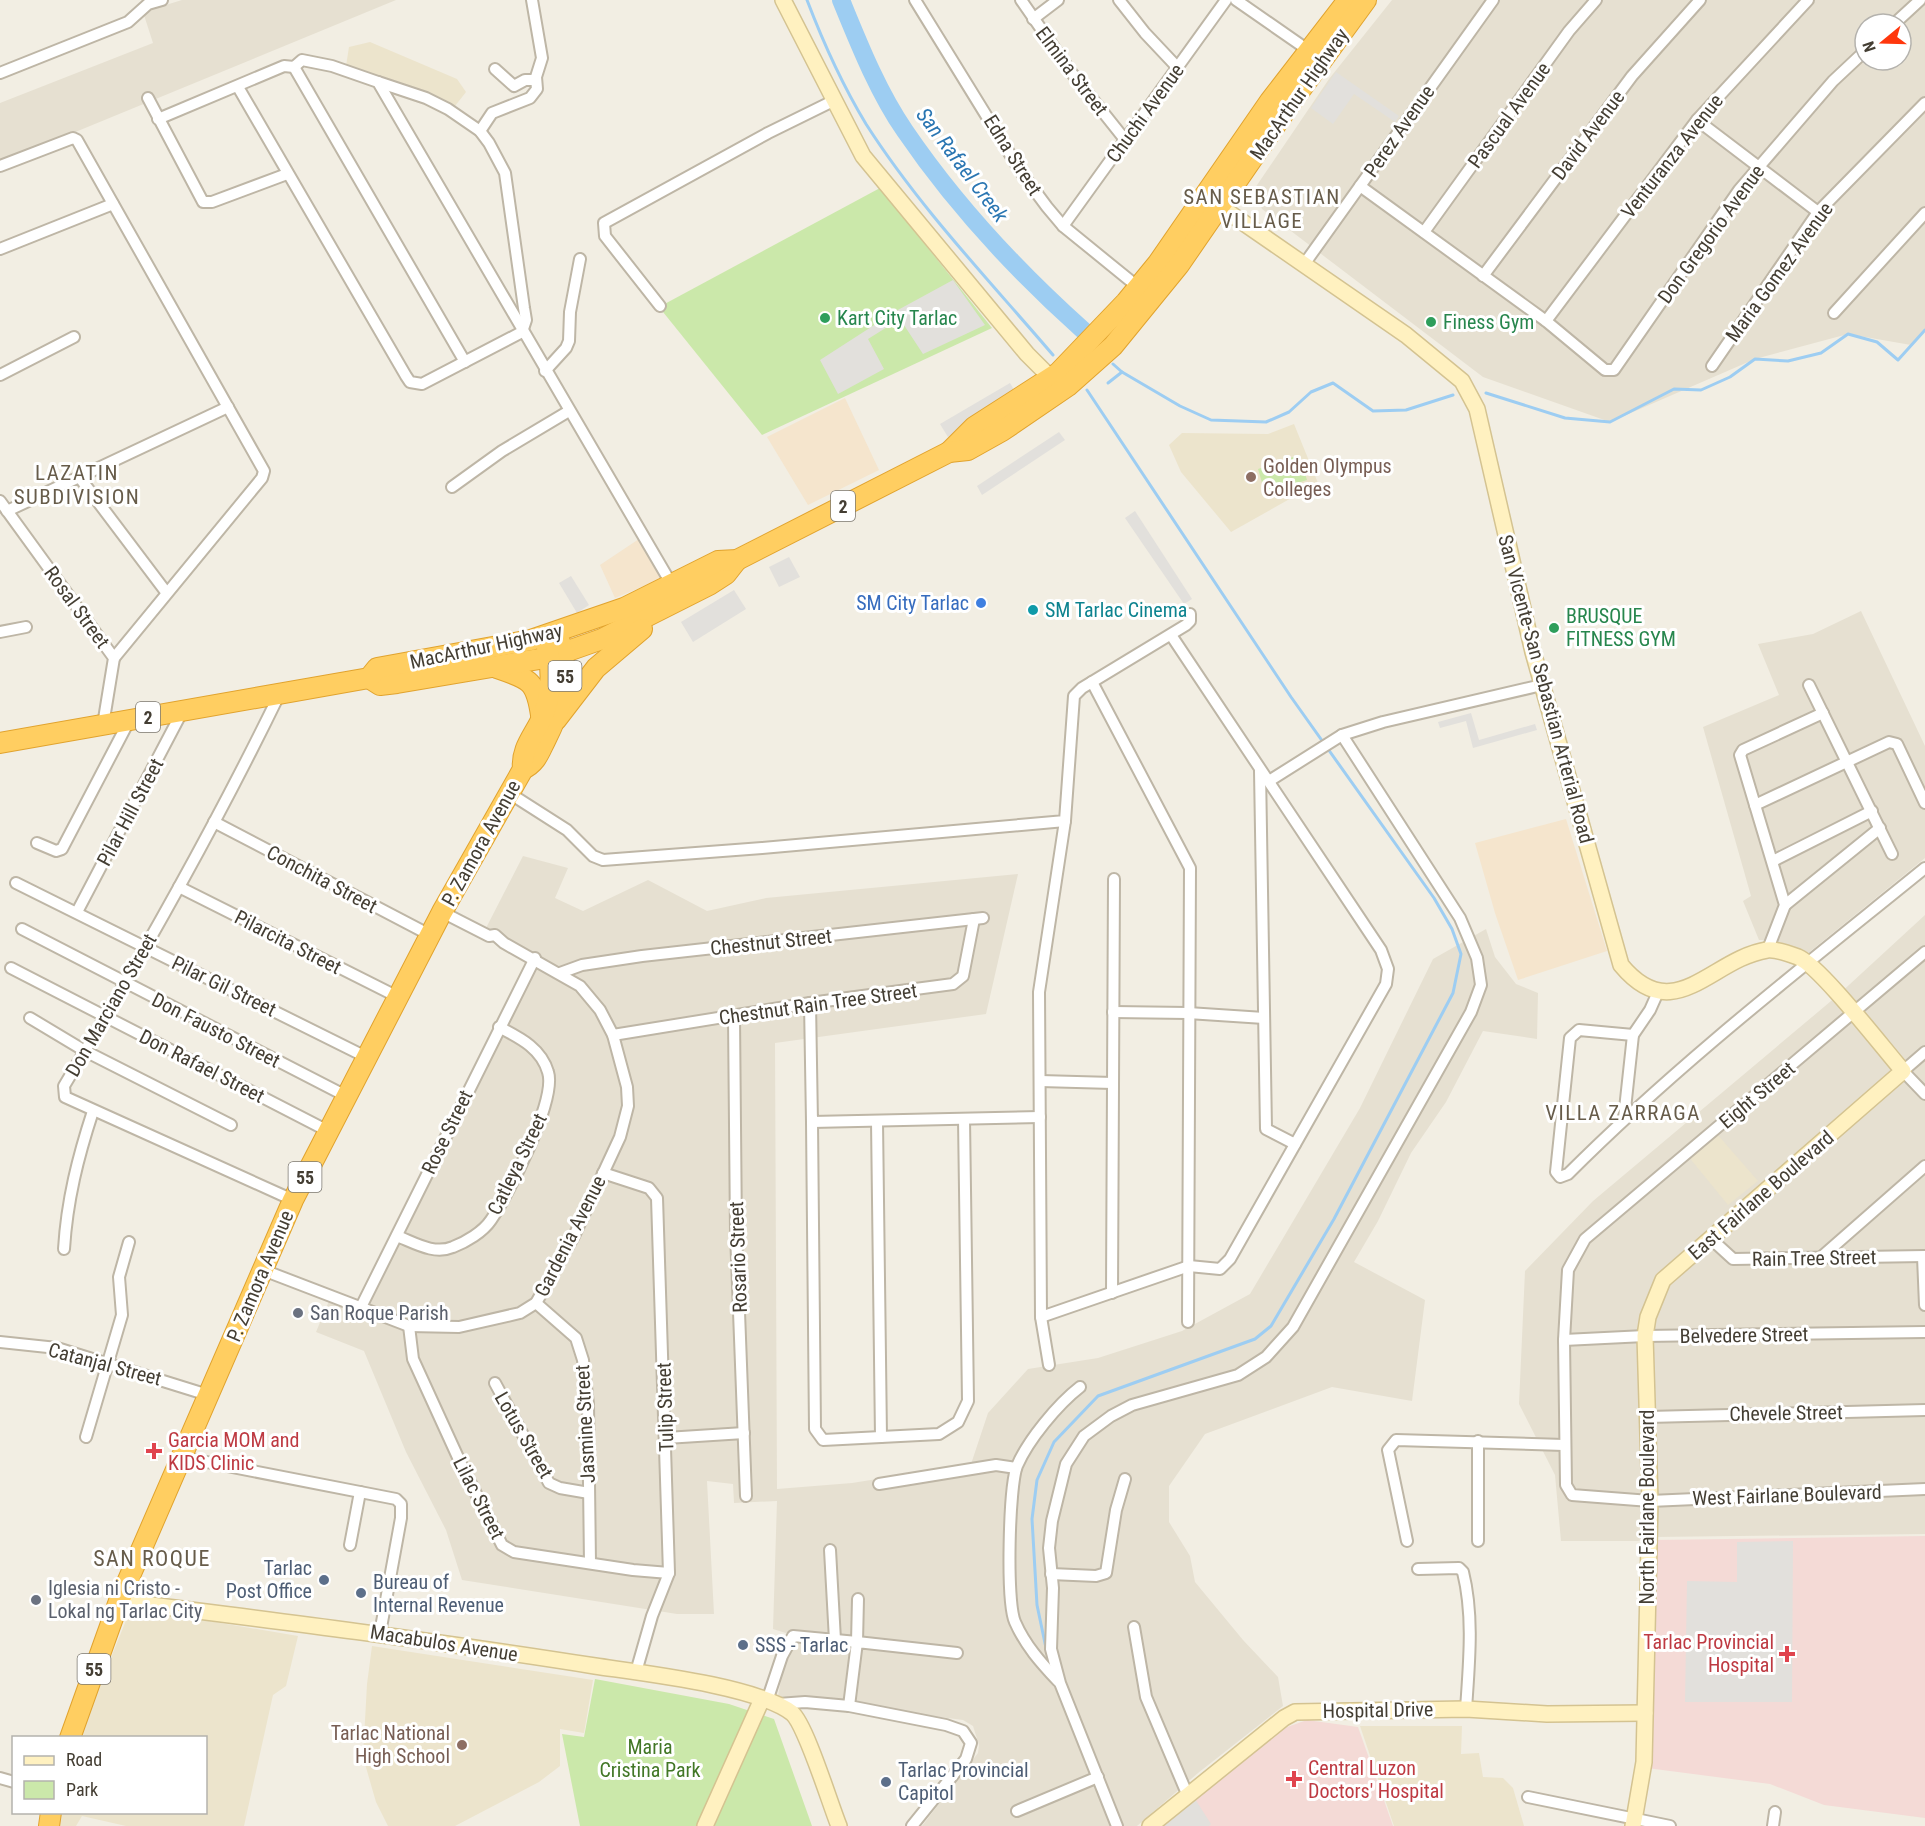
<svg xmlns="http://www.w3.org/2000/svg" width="1925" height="1826" viewBox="0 0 1925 1826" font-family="'Roboto Condensed',sans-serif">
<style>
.residential{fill:#e6e0d1;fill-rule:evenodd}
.commercial{fill:#f5e5cd}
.education{fill:#ece4cc}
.medical{fill:#f4dad6}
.green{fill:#cbe8aa}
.parking{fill:#e2e0dc}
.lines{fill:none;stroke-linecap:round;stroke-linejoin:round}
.stream{stroke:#9dcdf2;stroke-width:3}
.river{stroke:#9dcdf2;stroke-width:18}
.street-casing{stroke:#beb6a6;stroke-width:14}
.secondary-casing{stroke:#d4c391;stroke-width:18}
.highway-casing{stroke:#e1a32e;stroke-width:22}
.street{stroke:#fff;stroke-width:10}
.secondary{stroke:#fff1c0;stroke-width:15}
.highway{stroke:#ffce61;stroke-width:20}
.leisure-dot{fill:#2e9e5b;stroke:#fff;stroke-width:2}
.education-dot{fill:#8d6e63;stroke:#fff;stroke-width:2}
.shop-dot{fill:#3f7fe0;stroke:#fff;stroke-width:2}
.culture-dot{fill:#0f9aa8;stroke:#fff;stroke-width:2}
.worship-dot{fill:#6b7280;stroke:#fff;stroke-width:2}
.health-dot{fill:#e0444e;stroke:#fff;stroke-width:2}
.service-dot{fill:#5c6f8a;stroke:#fff;stroke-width:2}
.labels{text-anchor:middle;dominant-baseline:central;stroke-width:6;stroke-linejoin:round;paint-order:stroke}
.shield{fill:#fff;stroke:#7c7870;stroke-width:1.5}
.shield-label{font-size:18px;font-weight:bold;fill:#443e33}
.street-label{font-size:20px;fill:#443e33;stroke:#fff}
.leisure-label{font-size:20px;fill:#27864d;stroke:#fff;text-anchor:start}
.education-label{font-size:20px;fill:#785e54;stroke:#fff;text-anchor:start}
.shop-label{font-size:20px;fill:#366cbe;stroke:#fff;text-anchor:end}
.culture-label{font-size:20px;fill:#0d838f;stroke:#fff;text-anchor:start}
.worship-label{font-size:20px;fill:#5b616d;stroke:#fff;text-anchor:start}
.health-label{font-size:20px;fill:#be3a42;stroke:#fff;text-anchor:start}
.service-label{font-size:20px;fill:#4e5e75;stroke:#fff;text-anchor:start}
.park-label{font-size:20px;fill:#427726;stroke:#fff}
.water-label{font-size:21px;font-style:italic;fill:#2a76b2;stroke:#fff}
.neighbourhood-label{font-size:21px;letter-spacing:1.5px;fill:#675c4a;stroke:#fff}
.quarter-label{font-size:22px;letter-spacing:1.5px;fill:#675c4a;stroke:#fff}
</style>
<rect width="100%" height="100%" fill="#f2eee3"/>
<!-- residential -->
<g class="residential">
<path d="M182,0H396L0,163V103L153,43L143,12Z"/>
<path d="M1392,0H1925V330L1911,345L1848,334L1755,359L1610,422L1483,377L1262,209L1255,188L1329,79ZM1865,24H1901V60H1865Z"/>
<path d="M1861,611L1925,746V858L1807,954L1768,940H1759L1743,901L1751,896L1703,727L1779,695L1758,644L1813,634Z"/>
<path d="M523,856L568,868L555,898L583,911L648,880L707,911L766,898L1018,874L986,1014L775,1043L777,1489L852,1483L971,1464L988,1413L1028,1369L1098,1358L1182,1331L1250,1294L1360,1108L1433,959L1486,929L1495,957L1516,984L1538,993L1537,1039L1483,1031L1446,1102L1411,1153L1378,1221L1354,1262L1425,1300L1412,1401L1332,1387L1205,1434L1169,1486V1522L1190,1556L1195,1582L1243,1640L1278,1677L1283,1706L1198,1773L1137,1826H922L978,1753L979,1745L973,1726L963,1720L778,1696L789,1634L773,1629L777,1501L734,1503L733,1484L707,1481L714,1614H677L462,1580L446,1530L406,1452L364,1351L316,1332L329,1301L362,1311L533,952L485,930Z"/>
<path d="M1925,915V1534L1654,1537L1638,1541H1561L1555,1475L1519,1404L1525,1271L1593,1201L1837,996Z"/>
</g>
<!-- commercial -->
<g class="commercial">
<path d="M845,398L879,470L808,505L767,437Z"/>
<path d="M639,539L664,578L615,598L600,565Z"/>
<path d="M1566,819L1607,951L1518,980L1495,913L1475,843Z"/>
</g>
<!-- education -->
<g class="education">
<path d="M370,42L457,79L466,92L455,106L346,66L349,47Z"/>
<path d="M1294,424L1318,483L1231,532L1181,472L1169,445L1182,433L1268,434Z"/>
<path d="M1717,1134L1758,1181L1728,1205L1688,1156Z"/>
<path d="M131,1608L298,1636L286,1686L273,1695L244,1826H126L82,1816L76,1826H56L59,1813L206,1812V1738L79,1737Z"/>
<path d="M372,1646L593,1680L584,1733L560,1729V1766L539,1782L455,1826H388L376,1802L363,1757L367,1684Z"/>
<path d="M1360,1726H1462L1461,1754L1479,1753L1483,1777L1503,1778L1513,1788L1524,1826H1394Z"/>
</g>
<!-- medical -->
<g class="medical">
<path d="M1925,1536V1818L1824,1805L1770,1784L1647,1768L1653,1540Z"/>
<path d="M1307,1720L1358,1727L1393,1826H1153L1273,1732Z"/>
</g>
<!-- green -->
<g class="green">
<path d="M880,188L992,328L762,435L659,307Z"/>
<path d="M1299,455L1307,480L1265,493L1258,469Z"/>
<path d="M595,1679L729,1704L774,1719L812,1826H580L562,1734L584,1737Z"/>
</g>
<!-- parking -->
<g class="parking">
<path d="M1336,72L1399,116L1395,122L1354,94L1333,124L1311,108Z"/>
<path d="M953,280L985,325L923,354L900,319L868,339L884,369L838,394L820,360L896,311Z"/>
<path d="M1010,383L1017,395L948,437L940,424Z"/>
<path d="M1059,432L1065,440L982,495L977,486Z"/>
<path d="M1135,511L1192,599L1184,604L1125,518Z"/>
<path d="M789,557L800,577L779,587L769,567Z"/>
<path d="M571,576L589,605L577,613L559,583Z"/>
<path d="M734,590L746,609L693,642L681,622Z"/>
<path d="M1471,713L1479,740L1535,724L1537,730L1473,748L1466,721L1440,728L1438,722Z"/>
<path d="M1793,1541L1792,1702H1685L1687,1581L1737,1582V1542Z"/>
<path d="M1195,1799L1211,1824L1209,1826H1165L1163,1822Z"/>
</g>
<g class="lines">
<!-- stream -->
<g class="stream">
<path d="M807,0C823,42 843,86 866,124C919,207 989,280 1053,355"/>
<path d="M1113,364L1122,372L1180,406L1211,420L1266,422L1289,412L1311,392L1333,383L1373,411L1406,410L1453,395"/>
<path d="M1108,383L1122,372"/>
<path d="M1486,393L1565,418L1610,422L1674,389L1701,390L1730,377L1755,359L1788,361L1821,353L1848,334L1877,342L1898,360L1925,330"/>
<path d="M1046,1648L1037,1605L1032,1519L1037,1480L1054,1442L1098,1396L1255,1339L1271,1326L1334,1219L1453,993L1461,954L1452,929L1434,898L1291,697L1087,390"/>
</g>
<!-- river -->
<path class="river" d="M841,0C859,44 878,92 905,131C956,206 1017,271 1084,331"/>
<!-- street casing -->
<g class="street-casing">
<g id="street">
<path d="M915,0L1021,172L1047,207L1063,226L1138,287"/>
<path d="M1021,0L1071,72L1126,141"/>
<path d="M1119,0L1145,33L1178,68"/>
<path d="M1236,0L1308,50"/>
<path d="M1033,19L1058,0"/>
<path d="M1894,24L1920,0"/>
<path d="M294,67L465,362"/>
<path d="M495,69L514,86L525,80H536"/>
<path d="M0,73L128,22L148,4L162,0"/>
<path d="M238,87L406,376L410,382L422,384L522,332L526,320L524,308L505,173L489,143L480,131L448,109L426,98L378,82"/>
<path d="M148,98L203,202H212L287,174"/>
<path d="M158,119L284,66L294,67L302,60L332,66L378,82L672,585"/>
<path d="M1697,120L1818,212"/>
<path d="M480,131L492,113L530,98L537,89L536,77L542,58L532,0"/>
<path d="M0,166L73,138L77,140L264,471L262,478L114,658"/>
<path d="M1360,186L1546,321L1605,370H1614L1739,190L1833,81L1865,51"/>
<path d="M1063,226L1226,0"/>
<path d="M1424,232L1569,31L1596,0"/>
<path d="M0,249L113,204"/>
<path d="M1305,263L1493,0"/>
<path d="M1483,276L1632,76L1700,0"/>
<path d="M660,306L605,236L604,223L768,133L833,101"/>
<path d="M1834,313L1925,213"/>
<path d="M1546,321L1697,120L1808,0"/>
<path d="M1712,366L1818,212L1925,103"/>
<path d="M545,371L566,348L569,341L570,312L580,259"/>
<path d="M0,375L74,337"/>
<path d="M80,478L166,592"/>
<path d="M452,487L502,451L569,411"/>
<path d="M0,501L114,658L103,725"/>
<path d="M7,511L228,407"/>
<path d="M0,632L26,627"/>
<path d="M1092,682L1190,868L1188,1322"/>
<path d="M1809,685L1892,854"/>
<path d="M280,693C215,827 141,958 64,1086L65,1097L293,1200"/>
<path d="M1260,771L1266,1129L1295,1144"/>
<path d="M1269,781L1342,735L1383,722L1542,685"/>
<path d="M509,793L567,830L593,856L603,860L762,848L1065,821L1074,696L1082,688L1186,625L1190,621V614"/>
<path d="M1755,805L1889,742L1897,744L1925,803"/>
<path d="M1065,821L1039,992L1041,1317L1189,1266L1220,1269L1230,1259L1386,984L1388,969L1381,950L1171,635"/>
<path d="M214,822L430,935"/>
<path d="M37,843L56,851L62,849L129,721"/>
<path d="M1773,861L1872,811"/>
<path d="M16,883L366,1057"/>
<path d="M179,887L398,997"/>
<path d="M1785,905L1880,828"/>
<path d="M77,912L182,712"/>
<path d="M22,929L346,1096"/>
<path d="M1768,949L1785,905L1740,755L1743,750L1823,713"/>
<path d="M1925,952L1585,1239L1568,1270L1564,1340L1566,1485L1572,1495L1650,1501L1925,1489"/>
<path d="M11,968L328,1131"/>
<path d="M560,973L582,965L642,956L983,918"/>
<path d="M810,1003L812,1122L1040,1117"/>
<path d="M1113,1012L1188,1013L1264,1018"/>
<path d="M734,1017L736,1233L746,1496"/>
<path d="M30,1018L85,1051L231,1125"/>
<path d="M613,1035L810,1003L953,984L963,976L974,919"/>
<path d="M1633,1035L1579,1030L1570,1038L1556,1172L1560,1177L1568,1174C1679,1063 1803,967 1925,868"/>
<path d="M1925,1052L1903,1071L1925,1094"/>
<path d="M1040,1081L1113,1083"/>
<path d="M1624,1118L1633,1035L1650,1010L1658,992"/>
<path d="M877,1121L881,1437"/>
<path d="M812,1122L815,1429L823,1440L939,1434L958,1422L968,1401L964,1119"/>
<path d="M603,1173L649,1188L657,1198L669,1573L652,1616L636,1672"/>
<path d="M397,1236C415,1243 434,1255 453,1247C466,1242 483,1232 491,1220C508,1195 557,1100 548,1072C541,1048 520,1038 499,1027"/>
<path d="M1710,1238L1733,1259L1925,1256"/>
<path d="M64,1249C67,1200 78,1157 93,1111"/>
<path d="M1923,1257L1925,1305"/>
<path d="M1819,1259L1925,1166"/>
<path d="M263,1270L409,1326L459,1327L520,1313L536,1303L574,1236L620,1137L628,1106L627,1087L613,1035L600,1010L580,986L504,943L495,935L489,936L442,912"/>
<path d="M1112,1293L1114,879"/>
<path d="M536,1303L576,1338L583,1360L588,1404L590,1563"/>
<path d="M361,1307L535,958"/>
<path d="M1041,1317L1049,1365"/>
<path d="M409,1326L413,1359L461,1464L502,1545L514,1552L633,1570L669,1573"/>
<path d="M1564,1340L1645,1336L1925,1332"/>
<path d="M0,1342L57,1348L208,1395"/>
<path d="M495,1383L549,1483L560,1488L589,1493"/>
<path d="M1648,1417L1925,1410"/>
<path d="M86,1437L122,1315L119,1277L129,1242"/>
<path d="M666,1438L744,1433"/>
<path d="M181,1457L396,1499L401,1504V1518L380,1633"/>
<path d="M879,1484L996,1465L1016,1468"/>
<path d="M1407,1541L1388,1450L1396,1440L1564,1445"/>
<path d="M1478,1541V1441"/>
<path d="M350,1545L360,1492"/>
<path d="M830,1550L835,1640"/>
<path d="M1418,1569L1459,1568L1463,1572C1474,1616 1469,1664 1466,1709"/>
<path d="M1051,1574L1096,1576L1106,1573L1116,1510L1125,1479"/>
<path d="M1134,1627L1146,1697L1188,1796"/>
<path d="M1058,1681C1041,1663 1025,1645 1015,1622C1006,1602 1009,1486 1017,1466C1028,1440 1058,1404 1080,1387"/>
<path d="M767,1701L782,1656L793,1636L857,1642L858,1599"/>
<path d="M778,1704L805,1702L849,1706L946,1725L963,1731L971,1743L966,1759L912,1826"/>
<path d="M849,1706L857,1642L957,1653"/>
<path d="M0,1778L14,1782"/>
<path d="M1528,1797L1670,1826"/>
<path d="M1017,1811L1098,1777"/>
<path d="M1117,1826L1060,1683L1051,1649L1053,1588L1049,1548L1052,1521L1066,1464L1084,1436L1111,1416L1132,1405L1238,1375L1266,1357L1293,1327L1471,1012L1481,985L1477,958L1460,918L1342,735"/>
<path d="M1773,1826L1775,1812"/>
</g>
</g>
<!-- secondary casing -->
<g class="secondary-casing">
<g id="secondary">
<path d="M783,0L863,156L1027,354L1051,378"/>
<path d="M1212,201L1406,335L1462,381L1477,409L1533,652L1621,965C1674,1029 1711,959 1767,950C1775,949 1790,954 1798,957C1820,966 1883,1048 1903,1071L1663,1280L1648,1317L1645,1336L1650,1501L1644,1762L1633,1826"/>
<path d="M119,1601C278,1621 437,1641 595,1666C642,1673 757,1686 792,1713C806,1725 830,1804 839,1826"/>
<path d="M705,1826L762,1699"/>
<path d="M1150,1826L1284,1718L1295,1712L1466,1709L1547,1714L1645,1713"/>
</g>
</g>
<!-- highway casing -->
<g class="highway-casing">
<g id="highway">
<path d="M949,452L974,427L1058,373L1126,302L1158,263L1270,101L1348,0"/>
<path d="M497,668C529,679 536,680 541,715"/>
<path d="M369,678L380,685L397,683L551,657L602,639L709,585L726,574L737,560"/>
<path d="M556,720L596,668L642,629"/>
<path d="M0,743L369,678L377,668L531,640L624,608L718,561L737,560L949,452L968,450L1002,431L1068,386L1113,346L1179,265L1288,107L1366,0"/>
<path d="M523,769C536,763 539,753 545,741C562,708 570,678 560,642"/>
<path d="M70,1738L119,1601L293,1200L442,912L523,769C521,750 532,738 540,722C554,694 553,665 544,636"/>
<path d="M49,1826L51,1812"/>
</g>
</g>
<!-- street -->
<use href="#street" class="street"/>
<!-- secondary -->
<use href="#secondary" class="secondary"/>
<!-- highway -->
<use href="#highway" class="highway"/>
</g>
<!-- markers -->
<g class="leisure-dot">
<circle cx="825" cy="318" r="6"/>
<circle cx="1431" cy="322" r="6"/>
<circle cx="1554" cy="628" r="6"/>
</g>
<g class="education-dot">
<circle cx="1251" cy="477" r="6"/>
<circle cx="462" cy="1745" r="6"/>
</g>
<circle class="shop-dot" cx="981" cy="603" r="6"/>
<circle class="culture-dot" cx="1033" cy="610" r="6"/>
<g class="worship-dot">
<circle cx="298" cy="1313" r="6"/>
<circle cx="36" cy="1600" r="6"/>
</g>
<g class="health-dot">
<path d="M151 1442h6v6h6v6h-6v6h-6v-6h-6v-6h6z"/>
<path d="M1784 1645h6v6h6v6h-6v6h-6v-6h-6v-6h6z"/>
<path d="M1291 1770h6v6h6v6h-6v6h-6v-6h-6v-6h6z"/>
</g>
<g class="service-dot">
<circle cx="324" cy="1580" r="6"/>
<circle cx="361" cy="1593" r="6"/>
<circle cx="743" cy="1645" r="6"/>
<circle cx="886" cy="1782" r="6"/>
</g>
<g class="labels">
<!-- shield labels -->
<g class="shield">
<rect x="831" y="491" width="24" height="30" rx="4.5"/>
<rect x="548.5" y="661" width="33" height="30" rx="4.5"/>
<rect x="136" y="702" width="24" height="30" rx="4.5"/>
<rect x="288.5" y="1162" width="33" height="30" rx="4.5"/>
<rect x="77.5" y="1654" width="33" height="30" rx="4.5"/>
</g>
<g class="shield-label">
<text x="843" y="506">2</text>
<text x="565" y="676">55</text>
<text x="148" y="717">2</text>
<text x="305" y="1177">55</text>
<text x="94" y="1669">55</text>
</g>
<!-- street labels -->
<g class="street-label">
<text transform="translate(1072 71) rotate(53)">Elmina Street</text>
<text transform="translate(1299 94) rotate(-55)">MacArthur Highway</text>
<text transform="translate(1145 113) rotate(-54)">Chuchi Avenue</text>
<text transform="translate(1509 115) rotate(-54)">Pascual Avenue</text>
<text transform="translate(1399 131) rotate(-55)">Perez Avenue</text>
<text transform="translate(1588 135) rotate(-53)">David Avenue</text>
<text transform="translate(1013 155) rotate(58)">Edna Street</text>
<text transform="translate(1672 156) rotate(-52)">Venturanza Avenue</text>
<text transform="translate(1711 234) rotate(-54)">Don Gregorio Avenue</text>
<text transform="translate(1779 272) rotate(-54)">Maria Gomez Avenue</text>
<text transform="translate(77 607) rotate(54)">Rosal Street</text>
<text transform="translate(486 646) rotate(-12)">MacArthur Highway</text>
<text transform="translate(1546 689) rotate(75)">San Vicente-San Sebastian Arterial Road</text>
<text transform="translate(130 812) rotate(-62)">Pilar Hill Street</text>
<text transform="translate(481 843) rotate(-61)">P. Zamora Avenue</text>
<text transform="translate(322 879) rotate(28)">Conchita Street</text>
<text transform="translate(288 942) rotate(27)">Pilarcita Street</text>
<text transform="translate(771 942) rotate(-6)">Chestnut Street</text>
<text transform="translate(224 986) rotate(26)">Pilar Gil Street</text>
<text transform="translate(818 1004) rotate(-8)">Chestnut Rain Tree Street</text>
<text transform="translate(111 1005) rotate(-60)">Don Marciano Street</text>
<text transform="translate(216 1030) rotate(27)">Don Fausto Street</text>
<text transform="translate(202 1066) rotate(27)">Don Rafael Street</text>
<text transform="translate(1757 1095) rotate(-40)">Eight Street</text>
<text transform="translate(447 1132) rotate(-64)">Rose Street</text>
<text transform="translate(517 1164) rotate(-64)">Catleya Street</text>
<text transform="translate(1761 1195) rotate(-41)">East Fairlane Boulevard</text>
<text transform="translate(570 1236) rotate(-63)">Gardenia Avenue</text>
<text transform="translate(738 1257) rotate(-92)">Rosario Street</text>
<text transform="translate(1814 1258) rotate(-1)">Rain Tree Street</text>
<text transform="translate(260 1276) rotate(-67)">P. Zamora Avenue</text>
<text transform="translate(1744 1335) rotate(-1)">Belvedere Street</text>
<text transform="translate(105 1364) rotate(15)">Catanjal Street</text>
<text transform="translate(665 1407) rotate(-92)">Tulip Street</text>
<text transform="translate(1786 1413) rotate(-1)">Chevele Street</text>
<text transform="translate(585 1424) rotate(-93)">Jasmine Street</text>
<text transform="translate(524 1435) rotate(60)">Lotus Street</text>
<text transform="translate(1787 1495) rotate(-2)">West Fairlane Boulevard</text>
<text transform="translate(479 1498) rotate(63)">Lilac Street</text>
<text transform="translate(1647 1507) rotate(-90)">North Fairlane Boulevard</text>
<text transform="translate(444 1643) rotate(9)">Macabulos Avenue</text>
<text transform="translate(1378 1710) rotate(-1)">Hospital Drive</text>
</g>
<!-- leisure labels -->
<g class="leisure-label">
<text x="837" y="318">Kart City Tarlac</text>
<text x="1443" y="322">Finess Gym</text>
<text x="1566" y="616">BRUSQUE<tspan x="1566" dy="23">FITNESS GYM</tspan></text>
</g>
<!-- education labels -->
<g class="education-label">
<text x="1263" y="466">Golden Olympus<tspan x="1263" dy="23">Colleges</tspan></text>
<text x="450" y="1733" text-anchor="end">Tarlac National<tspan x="450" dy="23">High School</tspan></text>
</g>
<!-- shop labels -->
<g class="shop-label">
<text x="969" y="603">SM City Tarlac</text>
</g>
<!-- culture labels -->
<g class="culture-label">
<text x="1045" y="610">SM Tarlac Cinema</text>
</g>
<!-- worship labels -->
<g class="worship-label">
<text x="310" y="1313">San Roque Parish</text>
<text x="48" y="1588">Iglesia ni Cristo -<tspan x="48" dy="23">Lokal ng Tarlac City</tspan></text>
</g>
<!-- health labels -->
<g class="health-label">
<text x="168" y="1440">Garcia MOM and<tspan x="168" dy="23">KIDS Clinic</tspan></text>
<text x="1774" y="1642" text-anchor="end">Tarlac Provincial<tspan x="1774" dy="23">Hospital</tspan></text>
<text x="1308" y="1768">Central Luzon<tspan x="1308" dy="23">Doctors' Hospital</tspan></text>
</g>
<!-- service labels -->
<g class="service-label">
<text x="312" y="1568" text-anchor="end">Tarlac<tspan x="312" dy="23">Post Office</tspan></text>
<text x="373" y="1582">Bureau of<tspan x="373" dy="23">Internal Revenue</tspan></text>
<text x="755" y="1645">SSS - Tarlac</text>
<text x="898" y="1770">Tarlac Provincial<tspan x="898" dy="23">Capitol</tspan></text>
</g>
<!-- park labels -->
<g class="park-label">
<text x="650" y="1747">Maria<tspan x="650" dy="23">Cristina Park</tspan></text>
</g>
<!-- water labels -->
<g class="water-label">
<text transform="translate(962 165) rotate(53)">San Rafael Creek</text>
</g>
<!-- neighbourhood labels -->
<g class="neighbourhood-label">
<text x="1262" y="197">SAN SEBASTIAN<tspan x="1262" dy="24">VILLAGE</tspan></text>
<text x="77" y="473">LAZATIN<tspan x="77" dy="24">SUBDIVISION</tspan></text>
<text x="1623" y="1113">VILLA ZARRAGA</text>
</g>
<!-- quarter labels -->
<g class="quarter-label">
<text x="152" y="1558">SAN ROQUE</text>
</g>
</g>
<!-- legend -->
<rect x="12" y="1736" width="195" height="78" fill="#ffffff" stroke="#b4b2ad" stroke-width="1.5"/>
<rect x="24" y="1756" width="30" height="9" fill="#fff1c0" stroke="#b4b2ad" stroke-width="1.5"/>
<text x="66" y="1766" font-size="18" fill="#443e33">Road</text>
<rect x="24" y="1781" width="30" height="18" fill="#cbe8aa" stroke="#b4b2ad" stroke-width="1.5"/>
<text x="66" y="1796" font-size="18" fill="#443e33">Park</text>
<!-- north arrow -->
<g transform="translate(1883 42) rotate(251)"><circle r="28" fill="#ffffff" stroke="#b4b2ad" stroke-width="1.5"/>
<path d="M0-4.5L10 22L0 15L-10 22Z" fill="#ff370d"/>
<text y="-9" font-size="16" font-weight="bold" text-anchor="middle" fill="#443e33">N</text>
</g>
</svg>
